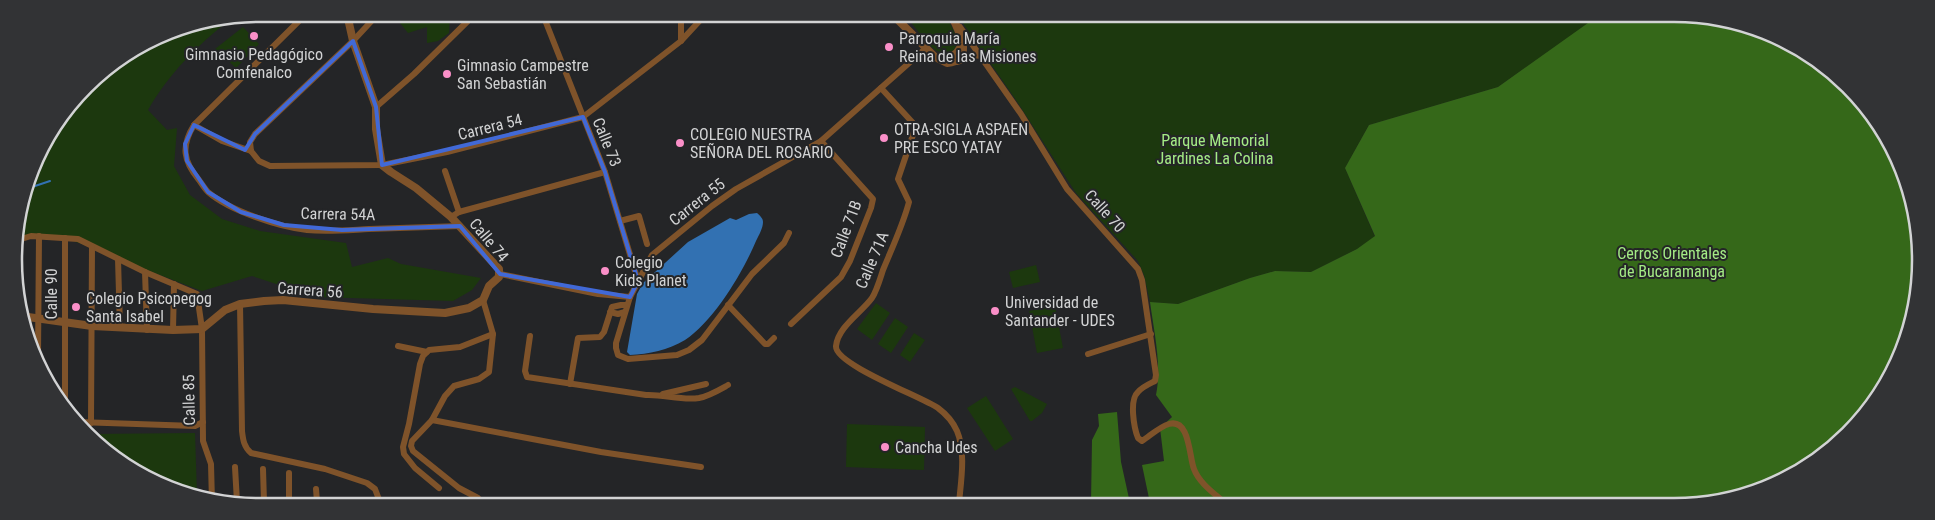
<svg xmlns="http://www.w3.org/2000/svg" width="1935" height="520" viewBox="0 0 1935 520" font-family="'Roboto Condensed',sans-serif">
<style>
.green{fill:#1c380e}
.forest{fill:#356819}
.water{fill:#3271b2}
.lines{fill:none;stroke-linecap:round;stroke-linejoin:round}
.stream{stroke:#3271b2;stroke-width:2}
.minor{stroke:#7f532a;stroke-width:6}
.tertiary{stroke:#7f532a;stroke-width:8}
.marked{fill:none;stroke:#4169d7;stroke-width:4;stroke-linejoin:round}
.poi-dot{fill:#fa8fc8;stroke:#242527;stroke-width:2}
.labels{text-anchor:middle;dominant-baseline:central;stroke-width:4;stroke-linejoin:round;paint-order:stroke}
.poi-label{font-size:16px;fill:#d2d3d4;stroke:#242527;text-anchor:start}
.street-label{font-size:16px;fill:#d2d3d4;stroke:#242527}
.park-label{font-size:16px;fill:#a4eb85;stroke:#242527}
.rim{fill:none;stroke:#d2d3d4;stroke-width:2.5}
</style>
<rect width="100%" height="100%" fill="#242527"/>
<!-- green -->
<g class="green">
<path d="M393,14H450L449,33L438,41L427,43V27L408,33Z"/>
<path d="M905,16H946C952,29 967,47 946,54C928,51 918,28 905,16Z"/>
<path d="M958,16L1595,18H1596L1498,87L1369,125L1345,168L1375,237L1357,249L1311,272L1275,271L1250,278L1178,304L1150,302L1144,275L1138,261L1076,193L1018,103Z"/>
<path d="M230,20C198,44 168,75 148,110L167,130L177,128L174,166L190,195L222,219L260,231L346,243L352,267L388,258L401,264L481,278L472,290L453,301L316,297L252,276L202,291L118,259L91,247L54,235L15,241L39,151L97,75L166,32Z"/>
<path d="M243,27L259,44L236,68L215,49Z"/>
<path d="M1036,265L1040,282L1013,288L1009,272Z"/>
<path d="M876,303L890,313L872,340L857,329Z"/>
<path d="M1055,306L1063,348L1037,353L1029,311Z"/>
<path d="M895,318L908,327L891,353L878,344Z"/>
<path d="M914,333L925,340L910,362L900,355Z"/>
<path d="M1015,387L1047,404L1042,413L1032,421H1030L1011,389Z"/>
<path d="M986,396L1013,439L995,451L967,408Z"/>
<path d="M847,424L925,427L924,470L846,467Z"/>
<path d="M195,433L197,495L123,465L90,434Z"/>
</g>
<!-- forest -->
<g class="forest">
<path d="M1595,18H1723L1812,55L1880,123L1916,212L1917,308L1888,383L1838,445L1769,487L1707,504L1150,503L1142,465L1164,461L1160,428L1172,417L1156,395C1162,365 1154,332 1150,302L1178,304L1250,278L1275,271L1311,272L1357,249L1375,236L1345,168L1369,125L1498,87Z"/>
<path d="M1117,412L1121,462L1130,503H1091L1092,440L1099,426L1098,414Z"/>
</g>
<!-- water -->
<path class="water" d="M757,213C760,216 763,218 763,222C763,228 759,235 756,241C743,272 714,321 685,340C668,350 649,354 630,355L627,352L637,294L643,283L688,242L730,218L736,220L749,214Z"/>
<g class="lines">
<!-- stream -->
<path class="stream" d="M29,188L50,181"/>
<!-- minor -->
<g class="minor">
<path d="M306,14L194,125C181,146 183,161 199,180C202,184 205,189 208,192C230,211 279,227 307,230C328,232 349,230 369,229C399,228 430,227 460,226"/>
<path d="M543,15L605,172L638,281"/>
<path d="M681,15V41"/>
<path d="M960,27L1021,114L1067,189L1138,269L1142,280L1156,375L1155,381C1149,384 1142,387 1138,392C1129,400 1134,428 1138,438L1142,441C1150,436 1159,427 1169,424C1190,418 1189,457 1194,469C1199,483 1215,494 1225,503"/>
<path d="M881,88L913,123L915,129L898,179L909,202C903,225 892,248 883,270C880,279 877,290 872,298C861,313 838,327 836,346C834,364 922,397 938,408C946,414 953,422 957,431C966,452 961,481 959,503"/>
<path d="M376,107L414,74L475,14"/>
<path d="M194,125L222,141L251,151"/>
<path d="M251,151L259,161L270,166L382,165L447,152L583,117L681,41L705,15"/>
<path d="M251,151L250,142L255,134L353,41L378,14"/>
<path d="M445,171L459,212"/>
<path d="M451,217L459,212L605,172"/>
<path d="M620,221L639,216L647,244"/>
<path d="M789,233L784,243L752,274L702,340L689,350L677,355L628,359L618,355L616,348V343L630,297L652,255L712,206L736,189L821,141L926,48"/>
<path d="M65,238V411"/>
<path d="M15,241L31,236L78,239L145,272L197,294L202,329L203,441L211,464L212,502"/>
<path d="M118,259L120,328"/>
<path d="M145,272L147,330"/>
<path d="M500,274L598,294L630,297"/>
<path d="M240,304L242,431C243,440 244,447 251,453L325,469L367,483L375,489L380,502"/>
<path d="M728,305L765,344H768L774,338"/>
<path d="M610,312L618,314L625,312"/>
<path d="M791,324L841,277L850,261L871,208L873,199L821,141"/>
<path d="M173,330L174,284"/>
<path d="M530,336L525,371L527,377L646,395C663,394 682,401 699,398C709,396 719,390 728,385"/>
<path d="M398,346L427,352"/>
<path d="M1088,354L1151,334"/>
<path d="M38,356L39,236"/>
<path d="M570,384L578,338L600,337L604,332L612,307L621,305H627"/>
<path d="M663,394L706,384"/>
<path d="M432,420L601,452L701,467"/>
<path d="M78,422L195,426L203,422"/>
<path d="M91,423L92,247"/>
<path d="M235,467L237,502"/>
<path d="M263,469L264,502"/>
<path d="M289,473V502"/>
<path d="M439,488L415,468L404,454L403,447L409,424L420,364L423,356L429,350L460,347L493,334"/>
<path d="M316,489L317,502"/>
<path d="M482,502L478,498L459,488L413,451L411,446L412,441L432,420L445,396L454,386L479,379L489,372L493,334L483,300"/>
</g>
<!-- tertiary -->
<g class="tertiary">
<path d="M894,16L935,57L947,63C976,60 958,30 952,16"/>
<path d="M939,58C948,59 956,56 960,48"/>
<path d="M957,61L979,54"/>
<path d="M21,316L92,326L173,330L202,329L225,310L240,304L264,301L283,300L373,309L445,313L469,308L483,300L489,286L499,277V269L451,217L416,188L391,172L382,165L376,129V107L353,41L347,14"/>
</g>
</g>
<!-- marked area -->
<path class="marked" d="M353,41L376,107L382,165L583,117L605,172L638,281L630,297L500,274L460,226L342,230L284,225L241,212L208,192L187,161L185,144L194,125L245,150L255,134Z"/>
<!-- markers -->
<g class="poi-dot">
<circle cx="254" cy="36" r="5"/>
<circle cx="889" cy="47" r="5"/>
<circle cx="447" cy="74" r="5"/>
<circle cx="884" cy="138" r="5"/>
<circle cx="680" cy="143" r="5"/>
<circle cx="605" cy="271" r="5"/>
<circle cx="76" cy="307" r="5"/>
<circle cx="995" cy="311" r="5"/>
<circle cx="885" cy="447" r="5"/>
</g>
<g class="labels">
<!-- poi labels -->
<g class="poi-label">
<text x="899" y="38">Parroquia María<tspan x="899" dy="18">Reina de las Misiones</tspan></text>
<text x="254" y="54" text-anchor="middle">Gimnasio Pedagógico<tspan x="254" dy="18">Comfenalco</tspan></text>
<text x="457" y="65">Gimnasio Campestre<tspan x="457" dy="18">San Sebastián</tspan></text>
<text x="894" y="129">OTRA-SIGLA ASPAEN<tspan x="894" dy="18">PRE ESCO YATAY</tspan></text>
<text x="690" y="134">COLEGIO NUESTRA<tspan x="690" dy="18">SEÑORA DEL ROSARIO</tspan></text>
<text x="615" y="262">Colegio<tspan x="615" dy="18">Kids Planet</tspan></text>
<text x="86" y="298">Colegio Psicopegog<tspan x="86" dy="18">Santa Isabel</tspan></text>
<text x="1005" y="302">Universidad de<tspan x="1005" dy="18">Santander - UDES</tspan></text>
<text x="895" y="447">Cancha Udes</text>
</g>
<!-- street labels -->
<g class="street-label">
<text transform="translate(490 127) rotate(-14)">Carrera 54</text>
<text transform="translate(607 142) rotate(68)">Calle 73</text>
<text transform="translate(697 202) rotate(-38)">Carrera 55</text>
<text transform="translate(1105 211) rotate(48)">Calle 70</text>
<text transform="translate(338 214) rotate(1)">Carrera 54A</text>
<text transform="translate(846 229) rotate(-69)">Calle 71B</text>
<text transform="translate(489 240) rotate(50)">Calle 74</text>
<text transform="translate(872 260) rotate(-67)">Calle 71A</text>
<text transform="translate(310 290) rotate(4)">Carrera 56</text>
<text transform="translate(51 294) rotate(-90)">Calle 90</text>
<text transform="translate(189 400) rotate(-91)">Calle 85</text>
</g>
<!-- park labels -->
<g class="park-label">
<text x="1215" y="140">Parque Memorial<tspan x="1215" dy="18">Jardines La Colina</tspan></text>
<text x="1672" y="253">Cerros Orientales<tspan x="1672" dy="18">de Bucaramanga</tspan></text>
</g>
</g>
<!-- crop -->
<path d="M0 0H1935V520H0ZM260 22H1674A238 238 0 0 1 1912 260V260A238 238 0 0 1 1674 498H260A238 238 0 0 1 22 260V260A238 238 0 0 1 260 22Z" fill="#323335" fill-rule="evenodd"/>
<path class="rim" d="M260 22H1674A238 238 0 0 1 1912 260V260A238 238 0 0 1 1674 498H260A238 238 0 0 1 22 260V260A238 238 0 0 1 260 22Z"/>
</svg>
